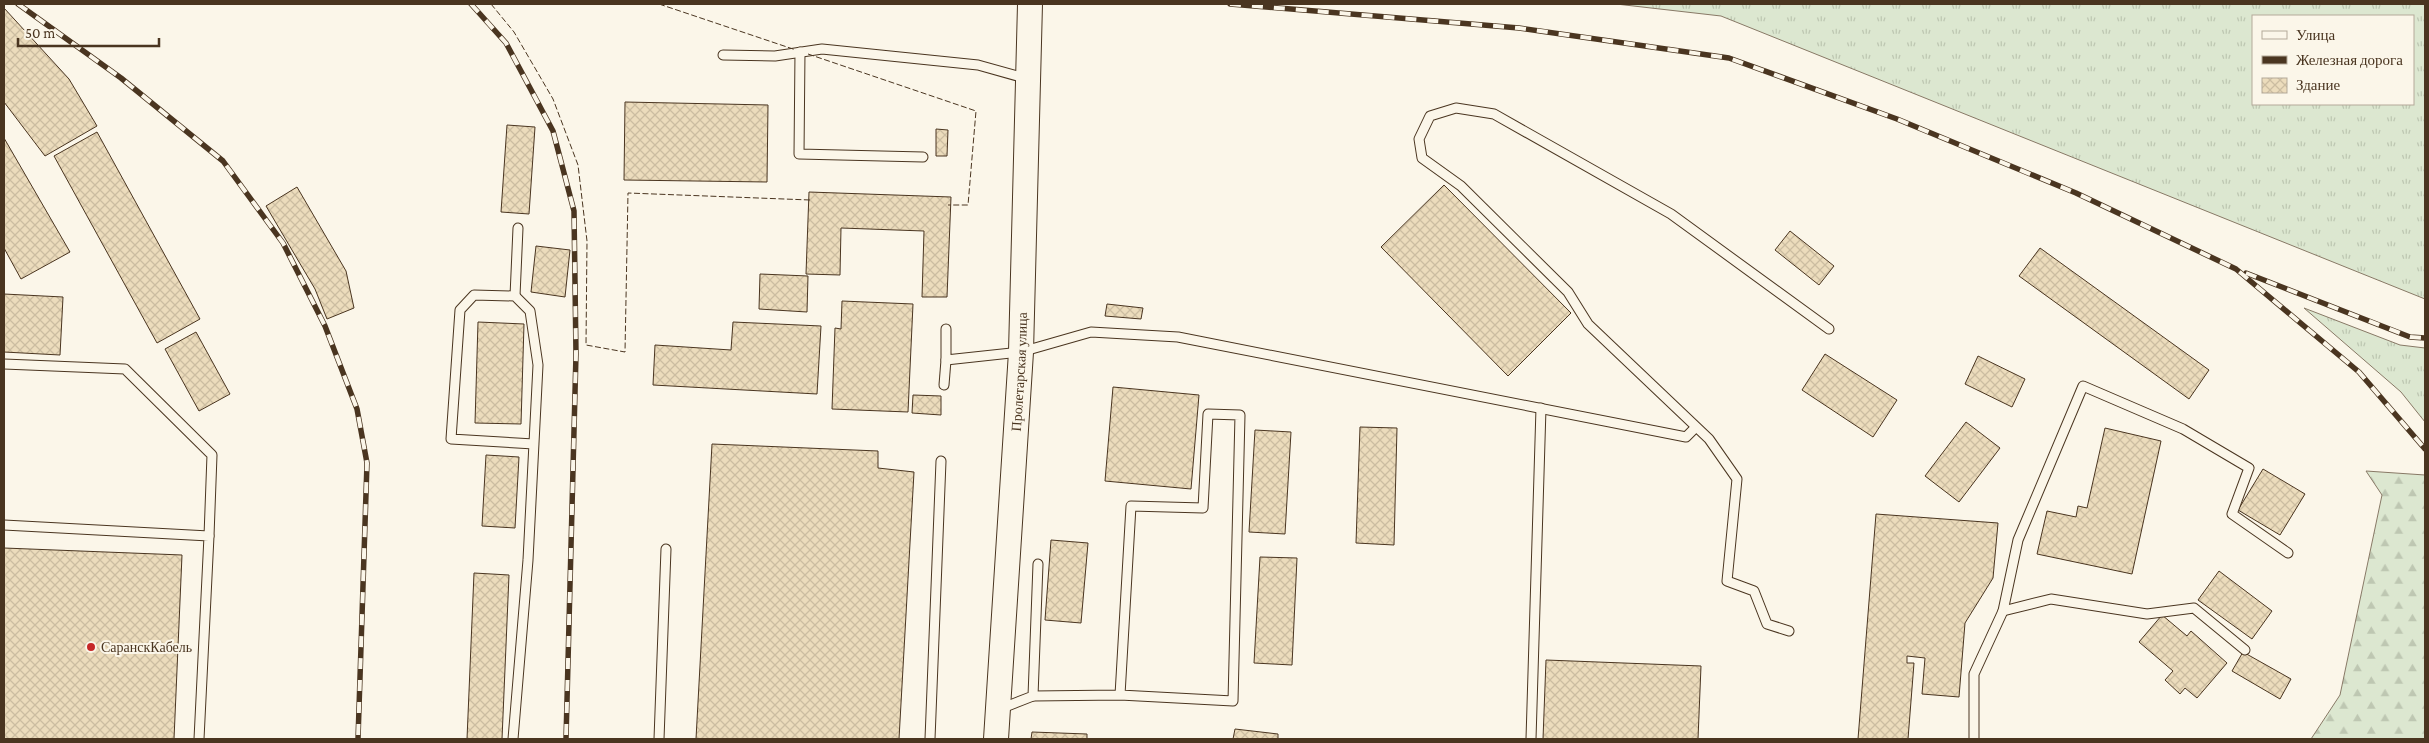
<svg xmlns="http://www.w3.org/2000/svg" width="2429" height="743" viewBox="0 0 2429 743" font-family="'Crimson Pro',serif">
<style>
.grass{fill:url(#grass-tufts);stroke:#887966;fill-rule:evenodd}
.forest{fill:url(#forest-firs);stroke:#887966}
.building{fill:url(#building-cross-hatch);stroke:#4a3520}
.lines{fill:none;stroke-linecap:round;stroke-linejoin:round}
.lane-casing{stroke:#4a3520;stroke-width:11}
.secondary-casing{stroke:#4a3520;stroke-width:26}
.lane{stroke:#fbf6e9;stroke-width:9}
.secondary{stroke:#fbf6e9;stroke-width:24}
.rail-casing{stroke:#4a3520;stroke-width:5.5}
.rail{stroke:#fbf6e9;stroke-width:4;stroke-dasharray:11;stroke-linecap:butt}
.fence{stroke:#4a3520;stroke-width:1;stroke-dasharray:6 2.5;stroke-linecap:butt}
.poi-dot{fill:#c62828;stroke:#fbf6e9;stroke-width:2}
.labels{text-anchor:middle;dominant-baseline:central;stroke-width:4;stroke-linejoin:round;paint-order:stroke}
.street-label{font-size:14px;fill:#4a3520;stroke:#fbf6e9}
.poi-label{font-size:14px;fill:#4a3520;stroke:#fbf6e9;text-anchor:start}
</style>
<defs>
<pattern id="grass-tufts" width="24" height="20" patternUnits="userSpaceOnUse" patternTransform="scale(1.25)"><rect width="24" height="20" fill="#dce7d0"/><path d="M3 7l-1-3M5 7V3M7 7l1-3M15 17l-1-3M17 17v-4M19 17l1-3" fill="none" stroke="#bec7b2"/></pattern>
<pattern id="forest-firs" width="22" height="20" patternUnits="userSpaceOnUse" patternTransform="scale(1.25)"><rect width="22" height="20" fill="#dce7d0"/><path d="M5 1l3.5 6h-7zM16 11l3.5 6h-7z" fill="#bec7b2"/></pattern>
<pattern id="building-cross-hatch" width="8" height="8" patternUnits="userSpaceOnUse" patternTransform="scale(1.25)"><rect width="8" height="8" fill="#ecdcbc"/><path d="M0 0l8 8M0 8l8-8" fill="none" stroke="#ccbda1"/></pattern>
</defs>
<rect width="100%" height="100%" fill="#fbf6e9"/>
<!-- grass -->
<g class="grass">
<path d="M1616,4H2425V299L1721,16ZM2253,16H2413V104H2253Z"/>
<path d="M2304,308L2400,345L2425,348V422L2401,392Z"/>
</g>
<!-- forest -->
<path class="forest" d="M2366,471L2425,475V739H2311L2340,695L2382,495Z"/>
<!-- building -->
<g class="building">
<path d="M4,8L69,79L97,126L45,156L4,102Z"/>
<path d="M625,102L768,105L767,182L624,180Z"/>
<path d="M507,125L535,127L529,214L501,212Z"/>
<path d="M936,129L948,130L947,156H936Z"/>
<path d="M97,132L200,319L157,343L54,156Z"/>
<path d="M4,138L70,252L21,279L4,248Z"/>
<path d="M1444,185L1571,313L1508,376L1381,247Z"/>
<path d="M297,187L346,271L354,308L327,319L315,289L266,206Z"/>
<path d="M809,192L951,197L947,297H922L924,231L841,228L840,275L806,274Z"/>
<path d="M1790,231L1834,266L1819,285L1775,250Z"/>
<path d="M536,246L570,250L565,297L531,292Z"/>
<path d="M2040,248L2209,370L2189,399L2019,276Z"/>
<path d="M760,274L808,276L807,312L759,309Z"/>
<path d="M4,294L63,297L60,355L4,352Z"/>
<path d="M842,301L913,304L908,412L832,409L835,328L841,329Z"/>
<path d="M1107,304L1143,308L1141,319L1105,316Z"/>
<path d="M478,322L524,324L521,424L475,423Z"/>
<path d="M733,322L821,326L817,394L653,385L655,345L731,350Z"/>
<path d="M196,332L230,394L199,411L165,349Z"/>
<path d="M1825,354L1897,400L1873,437L1802,390Z"/>
<path d="M1978,356L2025,379L2012,407L1965,384Z"/>
<path d="M1113,387L1199,395L1191,489L1105,481Z"/>
<path d="M913,395L941,396V415L912,413Z"/>
<path d="M1966,422L2000,448L1959,502L1925,476Z"/>
<path d="M1360,427L1397,428L1394,545L1356,543Z"/>
<path d="M2105,428L2161,441L2132,574L2037,554L2047,511L2076,517L2078,506L2087,508Z"/>
<path d="M1255,430L1291,432L1285,534L1249,532Z"/>
<path d="M712,444L878,451V468L914,472L899,739H696Z"/>
<path d="M486,455L519,457L515,528L482,526Z"/>
<path d="M2263,469L2305,494L2280,535L2238,510Z"/>
<path d="M1876,514L1998,523L1993,578L1965,623L1959,697L1922,694L1925,658L1907,656V663H1914L1908,739H1858Z"/>
<path d="M1051,540L1088,543L1081,623L1045,620Z"/>
<path d="M4,548L182,555L174,739H4Z"/>
<path d="M1260,557L1297,558L1292,665L1254,663Z"/>
<path d="M2219,571L2272,611L2252,639L2198,600Z"/>
<path d="M474,573L509,575L502,739H467Z"/>
<path d="M2162,615L2187,636L2191,631L2227,663L2197,698L2185,688L2180,694L2165,680L2173,671L2139,642Z"/>
<path d="M2243,652L2291,679L2280,699L2232,671Z"/>
<path d="M1546,660L1701,666L1698,739H1543Z"/>
<path d="M1235,729L1278,734V739H1233Z"/>
<path d="M1032,732L1087,734V739H1031Z"/>
</g>
<g class="lines">
<!-- lane casing -->
<g class="lane-casing">
<g id="lane">
<path d="M800,52L799,154L923,157"/>
<path d="M723,55L775,56L822,49L978,65L1028,79"/>
<path d="M515,296L518,228"/>
<path d="M946,329V360L1021,352L1091,332L1178,337L1686,437L1695,428"/>
<path d="M4,364L125,369L212,455L209,536"/>
<path d="M944,385L946,360"/>
<path d="M4,525L209,536L199,739"/>
<path d="M2003,611L2051,599L2147,614L2194,608L2245,650"/>
<path d="M1789,631L1767,624L1754,591L1727,581L1737,479L1709,439L1588,324L1568,292L1461,186L1422,158L1419,139L1430,116L1456,108L1494,114L1671,214L1829,329"/>
<path d="M1033,696L1120,695L1131,506L1203,508L1208,414L1240,415L1233,701L1120,695"/>
<path d="M1000,709L1033,696L1038,564"/>
<path d="M513,739L528,560L538,365L530,311L515,296L474,295L460,310L451,439L534,444"/>
<path d="M659,739L666,549"/>
<path d="M930,739L941,461"/>
<path d="M1531,739L1541,408"/>
<path d="M1974,739V674L2003,611L2018,540L2083,386L2183,429L2249,468L2232,514L2288,553"/>
</g>
</g>
<!-- secondary casing -->
<g class="secondary-casing">
<g id="secondary">
<path id="s1" d="M996,739L1021,352L1030,4"/>
</g>
</g>
<!-- lane -->
<use href="#lane" class="lane"/>
<!-- secondary -->
<use href="#secondary" class="secondary"/>
<!-- rail casing -->
<g class="rail-casing">
<g id="rail">
<path d="M18,4L121,78L223,161L283,243L325,326L357,409L367,463L358,739"/>
<path d="M471,4L506,43L553,131L574,211L576,354L566,739"/>
<path d="M1230,4L1519,28L1729,58L1897,119L2076,193L2236,269L2359,372L2425,449"/>
<path d="M2246,273L2410,337L2425,338"/>
</g>
</g>
<!-- rail -->
<use href="#rail" class="rail"/>
<!-- fence -->
<g class="fence">
<path d="M491,4L514,32L553,99L578,165L587,241L586,345L625,352L628,193L810,200"/>
<path d="M659,4L796,50"/>
<path d="M808,54L976,111L968,205H948"/>
</g>
</g>
<!-- markers -->
<circle class="poi-dot" cx="91" cy="647" r="5"/>
<g class="labels">
<!-- street labels -->
<g class="street-label">
<text stroke="none"><textPath href="#s1" startOffset="368">Пролетарская улица</textPath></text>
</g>
<!-- poi labels -->
<g class="poi-label">
<text x="101" y="647">СаранскКабель</text>
</g>
</g>
<!-- border -->
<rect width="2429" height="743" fill="none" stroke="#4a3520" stroke-width="10"/>
<!-- legend -->
<rect x="2252" y="15" width="162" height="90" fill="#fbf6e9" stroke="#b4a999"/>
<rect x="2262" y="31" width="25" height="8" fill="#fbf6e9" stroke="#b4a999"/>
<text x="2296" y="40" font-size="15" fill="#4a3520">Улица</text>
<rect x="2262" y="56" width="25" height="8" fill="#4a3520" stroke="#b4a999"/>
<text x="2296" y="65" font-size="15" fill="#4a3520">Железная дорога</text>
<rect x="2262" y="78" width="25" height="15" fill="url(#building-cross-hatch)" stroke="#b4a999"/>
<text x="2296" y="90" font-size="15" fill="#4a3520">Здание</text>
<!-- scale -->
<path d="M18 38v8h141v-8" fill="none" stroke="#4a3520" stroke-width="2.5"/>
<text x="25" y="38" font-size="15" fill="#4a3520" stroke="#fbf6e9" stroke-width="4" paint-order="stroke">50 m</text>
</svg>
